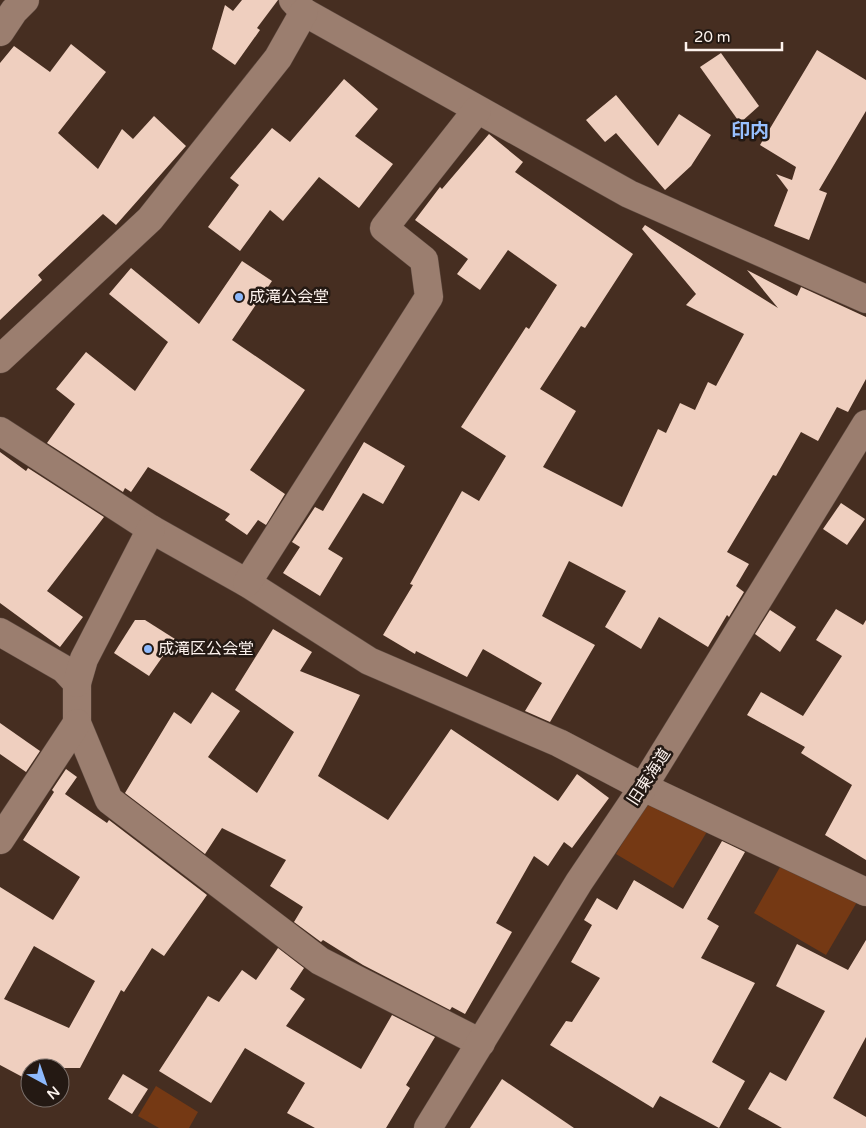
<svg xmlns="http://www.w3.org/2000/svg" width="866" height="1128" viewBox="0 0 866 1128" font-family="'Varela Round','Noto Sans JP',sans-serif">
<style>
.green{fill:#753914}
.building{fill:#efcfbf;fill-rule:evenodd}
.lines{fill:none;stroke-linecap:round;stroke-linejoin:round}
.minor-casing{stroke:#5e4a40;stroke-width:29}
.minor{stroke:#9b7e6f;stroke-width:28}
.poi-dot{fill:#8db9fc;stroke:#241913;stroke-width:2}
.labels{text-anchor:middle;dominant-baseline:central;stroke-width:5;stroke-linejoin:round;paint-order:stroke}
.poi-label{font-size:16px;fill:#fdf3ee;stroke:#241913;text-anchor:start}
.street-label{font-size:16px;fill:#fdf3ee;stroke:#241913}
.quarter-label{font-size:19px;font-weight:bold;fill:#97c0ff;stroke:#241913}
</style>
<rect width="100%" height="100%" fill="#462e21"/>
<!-- green -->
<g class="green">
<path d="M650,796L708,830L673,888L616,854Z"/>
<path d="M784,860L857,902L826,955L754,913Z"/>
<path d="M156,1086L198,1112L189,1128H159L138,1116Z"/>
</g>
<!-- building -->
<g class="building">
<path d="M242,0H278L257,28L260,30L235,65L212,49L225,5L233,11Z"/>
<path d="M71,44L106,72L58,133L98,169L122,129L133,139L154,116L186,146L116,225L103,214L38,275L42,280L0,320V63L14,46L50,72Z"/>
<path d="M817,50L866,80V111L819,190L827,193L809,240L774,226L788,190L776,174L792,180L796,167L760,145Z"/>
<path d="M721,53L759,106L740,123L700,67Z"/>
<path d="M344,79L378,109L355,136L393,164L359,208L319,177L283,221L270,210L240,251L208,227L239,185L230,178L272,128L290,142Z"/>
<path d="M616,95L658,146L679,114L711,135L691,166L665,190L616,133L605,142L586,120Z"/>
<path d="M489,134L523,162L515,172L633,254L585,328L581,326L540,389L576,411L543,467L622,507L658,429L666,433L680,403L695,410L708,382L716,386L744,334L686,305L696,294L642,229L645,225L778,308L747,270L797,296L801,287L866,317V379L848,412L837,407L818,441L801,432L776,476L773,475L727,552L749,564L736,586L744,592L729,617L727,615L708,647L659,617L641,649L605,627L626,591L569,561L542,616L595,645L550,722L525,711L542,683L483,649L467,677L416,651L415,654L383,635L413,585L410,584L462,491L479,501L506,456L461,427L526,327L529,329L557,285L508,250L480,290L457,274L468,259L415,220L440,187L442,189Z"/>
<path d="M242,261L272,281L232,340L305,390L250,470L285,494L266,525L258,520L247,535L225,520L230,514L148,467L131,492L125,488L123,492L47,443L75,404L56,389L86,352L135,391L168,342L109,294L131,268L199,324Z"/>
<path d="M364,442L405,466L383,504L363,493L328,549L343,558L320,596L283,573L300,547L292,542L315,507L323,511Z"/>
<path d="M0,452L26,471L28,468L104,517L47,591L83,617L60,647L0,603Z"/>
<path d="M841,503L865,519L847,545L823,529Z"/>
<path d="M836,609L863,625L866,620V860L825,835L852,785L801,753L805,747L747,715L761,692L803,716L842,656L816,640Z"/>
<path d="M770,610L796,627L780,652L755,634Z"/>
<path d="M135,620H145L175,639L149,676L114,653Z"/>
<path d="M273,629L312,652L300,671L360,695L318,776L388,820L451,729L558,801L577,774L609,798L572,848L564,842L548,866L534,856L496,923L512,932L465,1014L452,1007L450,1010L363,965L323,940L321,942L294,922L303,907L270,886L286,860L222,828L205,854L125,793L174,712L191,724L212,692L240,711L208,757L257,793L294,732L235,690Z"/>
<path d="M0,723L40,751L26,772L0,754Z"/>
<path d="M66,769L77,777L65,794L107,823L109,820L207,895L164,956L152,948L124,992L121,990L80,1068H30V1081L0,1065V887L53,920L80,877L23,840L54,792L52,790ZM34,946L95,981L69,1028L4,999Z"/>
<path d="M722,841L745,852L707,919L719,926L701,958L755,983L712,1062L745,1081L719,1128L660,1096L653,1108L550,1045L566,1021L572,1022L600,978L571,962L592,925L584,920L597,898L617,910L634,880L683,909Z"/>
<path d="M866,940V1037L833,1098L866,1117V1128H782L748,1109L770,1072L786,1081L825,1011L776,986L797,944L848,970Z"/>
<path d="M278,948L304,968L290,989L305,999L286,1026L361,1069L392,1015L435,1037L406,1085L410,1088L386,1128H315L287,1113L305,1083L245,1048L211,1103L159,1071L208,996L219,1002L242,970L256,980Z"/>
<path d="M123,1074L148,1089L132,1114L108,1099Z"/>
<path d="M502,1079L574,1128H470Z"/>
</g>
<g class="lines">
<!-- minor casing -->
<g class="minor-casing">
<g id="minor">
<path d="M293,0L304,12L629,194L866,299"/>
<path d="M0,32L14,11L25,0"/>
<path d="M0,359L150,219L278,58L304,12"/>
<path d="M0,431L151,529L247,583L369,661L559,743L643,787L866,892"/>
<path d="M247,583L429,297L424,260L384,228L477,110"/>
<path d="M0,632L64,669L77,683V723L109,800L320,961L481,1043"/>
<path d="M77,683L84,659L151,529"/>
<path d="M0,840L77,723"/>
<path d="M428,1128L579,882L643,787L866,424"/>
</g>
</g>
<!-- minor -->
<use href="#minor" class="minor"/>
</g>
<!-- markers -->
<g class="poi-dot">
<circle cx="239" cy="297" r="5"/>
<circle cx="148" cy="649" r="5"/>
</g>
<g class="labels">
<!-- poi labels -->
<g class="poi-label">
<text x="249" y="297">成滝公会堂</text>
<text x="158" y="649">成滝区公会堂</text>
</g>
<!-- street labels -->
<g class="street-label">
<text transform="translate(649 777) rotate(-57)">旧東海道</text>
</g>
<!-- quarter labels -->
<g class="quarter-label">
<text x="750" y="131">印内</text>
</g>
</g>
<!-- north arrow -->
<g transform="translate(45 1083) rotate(140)"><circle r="24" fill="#241913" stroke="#7b706b"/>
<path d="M0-4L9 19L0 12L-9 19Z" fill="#8db9fc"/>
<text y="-8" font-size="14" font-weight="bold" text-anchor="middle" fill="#fdf3ee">N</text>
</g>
<!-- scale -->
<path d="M686 42v8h96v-8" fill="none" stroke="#fdf3ee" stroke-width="2.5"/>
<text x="694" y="42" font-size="15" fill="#fdf3ee" stroke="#241913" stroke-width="4" paint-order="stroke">20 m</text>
</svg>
